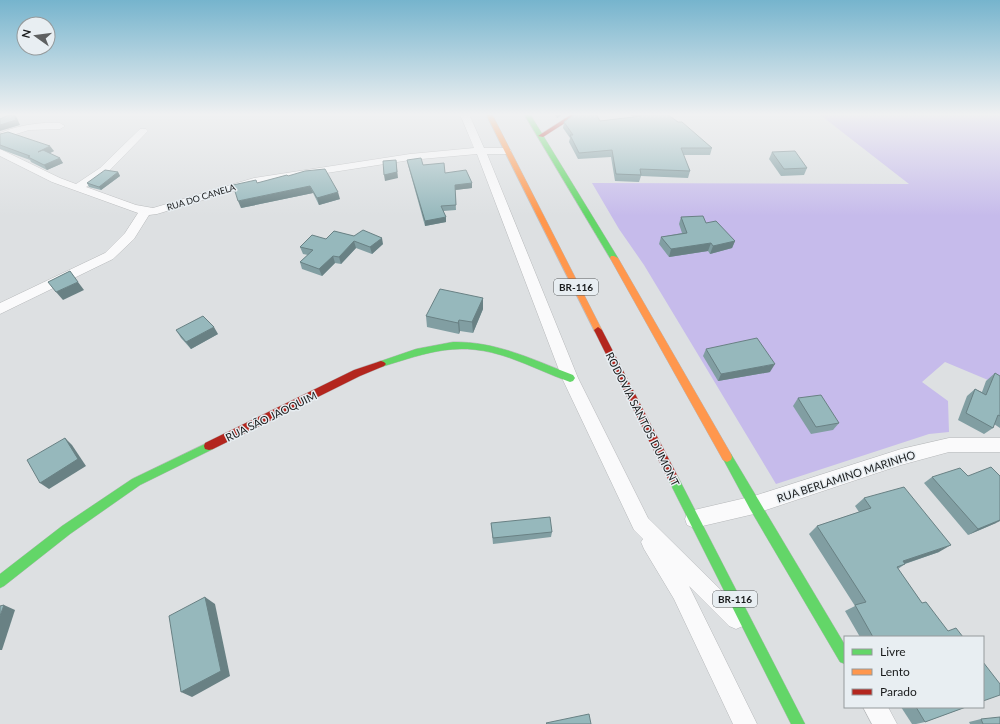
<svg xmlns="http://www.w3.org/2000/svg" width="1000" height="724" viewBox="0 0 1000 724" font-family="Lato,sans-serif">
<style>
.forest{fill:#c6bbeb}
.lines{fill:none;stroke-linecap:round;stroke-linejoin:round}
.street-casing{stroke:#b6b8ba;stroke-width:1}
.fast-casing{stroke:#b6b8ba;stroke-width:1}
.slow-casing{stroke:#b6b8ba;stroke-width:1}
.jam-casing{stroke:#b6b8ba;stroke-width:1}
.street{fill:#fafafb;fill-rule:evenodd}
.fast{fill:#63d668;fill-rule:evenodd}
.slow{fill:#ff974d;fill-rule:evenodd}
.jam{fill:#b3261e;fill-rule:evenodd}
.wall{fill:#819ea2}
.shaded-wall{fill:#698184}
.building{fill:#96b8bc;stroke:#698184}
.labels{text-anchor:middle;dominant-baseline:central;stroke-width:3;stroke-linejoin:round;paint-order:stroke}
.far-street-label{font-size:9px;fill:#191b1c;stroke:#e8eef2}
.shield{fill:#e8eef2;stroke:#575a5c;stroke-width:1}
.shield-label{font-size:10px;font-weight:bold;fill:#191b1c}
.street-label{font-size:11px;fill:#191b1c;stroke:#e8eef2}
</style>
<rect width="100%" height="100%" fill="#dde0e2"/>
<!-- forest -->
<path class="forest" d="M819,114H1000V385L945,362L922,382L948,401L949,432L929,434L776,484L644,265L619,229L592,183L909,184Z"/>
<g class="lines">
<!-- street casing -->
<g class="street-casing">
<g id="street">
<path d="M460,114H469L484,148H507L512,151L507,154H487L578,378L648,518L743,612L746,619L743,626L736,629L729,626L689,586L757,724H733L674,599L644,549L641,542L643,539L634,530L562,378L477,154L410,160L256,184L157,214L149,215L134,239L113,259L0,314V303L105,253L125,233L138,213L52,182L0,156V149L60,178L76,184L100,168L140,129H146L148,131L146,133L108,172L86,187L136,205L153,208L254,178L410,154L474,148Z"/>
<path d="M44,123H60L65,126L60,129L29,130L0,139V133C14,127 29,124 44,123Z"/>
<path d="M949,438H1000V452H949L901,465L754,514L694,528L687,525L685,519L687,513L694,510L754,496L901,449Z"/>
<path d="M863,707H888L897,724H872Z"/>
</g>
</g>
<!-- fast casing -->
<g class="fast-casing">
<g id="fast">
<path d="M524,114H530L618,258L617,260H614L610,258Z"/>
<path d="M453,342C496,341 534,360 573,375L575,378L573,381L570,382C550,375 530,365 510,358C459,340 430,352 381,367L378,366L376,364L378,362L416,349Z"/>
<path d="M209,442L213,443L214,446L213,449L140,485L70,534L4,586L0,588V574L62,526L132,479Z"/>
<path d="M727,452L731,454L845,645V664L840,662L750,509L722,457L723,454Z"/>
<path d="M673,473L677,475L805,724H791L669,481L668,478L669,475Z"/>
</g>
</g>
<!-- slow casing -->
<g class="slow-casing">
<g id="slow">
<path d="M486,114H492L602,330L601,332H595Z"/>
<path d="M611,256H614L618,258L731,454L732,457L731,460L727,462L723,460L610,258Z"/>
</g>
</g>
<!-- jam casing -->
<g class="jam-casing">
<g id="jam">
<path d="M572,114H579L543,137L538,136Z"/>
<path d="M598,327L602,330L677,475L678,478L677,481L673,483L669,481L594,330Z"/>
<path d="M381,361L384,362L386,364L384,366L360,376L213,449L209,450L205,449L204,446L205,443L354,370Z"/>
</g>
</g>
<!-- street -->
<use href="#street" class="street"/>
<!-- fast -->
<use href="#fast" class="fast"/>
<!-- slow -->
<use href="#slow" class="slow"/>
<!-- jam -->
<use href="#jam" class="jam"/>
</g>
<!-- wall -->
<g class="wall">
<path d="M554,114H563L557,118Z"/>
<path d="M629,114H667L712,148L710,155H683L690,171L688,178L641,176L639,182L615,181L611,157L578,159L569,142L570,138L563,128L564,122L600,121L633,117Z"/>
<path d="M0,134L54,151L50,153L63,163L47,170L31,162L30,160L0,149Z"/>
<path d="M772,152L807,168L804,175L781,176L769,159Z"/>
<path d="M407,160L472,183V188L455,190L456,210L443,211L446,222L425,226L408,165Z"/>
<path d="M118,172L120,176L101,190L89,187L87,183Z"/>
<path d="M288,176L340,199L319,205L313,193L241,208L257,183Z"/>
<path d="M681,217L706,223L735,241L732,248L710,254L708,251L669,257L659,244L661,237L682,233L679,224Z"/>
<path d="M334,231L383,244L372,254L356,248L341,264L335,263L322,276L302,269L300,262L308,255L303,254L300,247L326,239Z"/>
<path d="M483,298V309L473,333L460,331L459,334L427,327L426,316Z"/>
<path d="M176,330L218,334L191,349L181,338Z"/>
<path d="M706,349L770,372L718,381L703,356Z"/>
<path d="M995,373L1000,376V428L994,424L993,428L984,434L958,420L967,396L975,389L982,392L986,381Z"/>
<path d="M798,398L839,423L833,430L811,434L793,406Z"/>
<path d="M968,476L996,523L968,535L924,483L932,477Z"/>
<path d="M864,498L939,552L905,564L898,569L922,603L948,631L963,637H860L845,611L855,606L809,534L817,526L859,512L855,506Z"/>
<path d="M491,523L552,532L551,537L493,544Z"/>
<path d="M901,707H966L925,722L916,724H912Z"/>
<path d="M981,719L1000,724H970L969,722Z"/>
</g>
<!-- shaded-wall -->
<g class="shaded-wall">
<path d="M14,114L17,118L20,125L0,131V125Z"/>
<path d="M557,114H563L557,118Z"/>
<path d="M50,146L54,151L42,157L38,152Z"/>
<path d="M60,158L63,163L47,170L44,165Z"/>
<path d="M396,160L398,178L385,181L384,175Z"/>
<path d="M118,172L120,176L101,190L99,187Z"/>
<path d="M472,183V188L455,190V185Z"/>
<path d="M310,186L313,193L241,208L238,201Z"/>
<path d="M338,192L340,199L319,205L317,198Z"/>
<path d="M446,217V222L425,226V221Z"/>
<path d="M382,238L383,244L372,254L370,247Z"/>
<path d="M354,241L356,248L341,264L339,257Z"/>
<path d="M735,241L732,248L710,254L713,246Z"/>
<path d="M711,243L708,251L669,257L671,249Z"/>
<path d="M333,256L335,263L322,276L319,269Z"/>
<path d="M78,282L84,290L63,300L56,292Z"/>
<path d="M483,298V309L473,333L472,322Z"/>
<path d="M459,320L460,331L459,334L458,323Z"/>
<path d="M214,327L218,334L191,349L186,342Z"/>
<path d="M775,364L770,372L718,381L721,374Z"/>
<path d="M65,438L72,445L86,466L49,489L40,483Z"/>
<path d="M1000,520V521L996,523L968,535L978,529Z"/>
<path d="M951,545L939,552L892,568L903,561Z"/>
<path d="M205,597L215,604L230,676L192,697L181,692Z"/>
<path d="M4,605L15,610L2,650H0V616Z"/>
</g>
<!-- building -->
<g class="building">
<path d="M11,114H14L16,120L0,125V119Z"/>
<path d="M575,114H596L600,121L642,116L640,114H667L678,122H682L712,148H681L690,171L640,169L641,175L616,174L612,150L579,153L570,135H573L564,122Z"/>
<path d="M8,132L50,146L38,152L43,150L60,158L44,165L28,157L30,156L0,145V134Z"/>
<path d="M795,151L807,168L784,169L772,152Z"/>
<path d="M421,158L423,165L444,163L445,173L466,170L472,183L455,185L456,205L441,206L446,217L425,221L407,160Z"/>
<path d="M396,160L397,172L384,175L383,161Z"/>
<path d="M325,169L338,192L317,198L310,186L238,201L233,185L256,180L257,183L287,175L288,176L305,171Z"/>
<path d="M105,170L118,172L99,187L87,183Z"/>
<path d="M703,216L706,223L716,221L735,241L713,246L711,243L671,249L661,237L687,233L681,217Z"/>
<path d="M363,230L382,238L370,247L354,241L339,257L333,256L319,269L300,262L313,250L300,247L312,235L326,239L334,231L354,236Z"/>
<path d="M70,271L78,282L56,292L48,282Z"/>
<path d="M440,289L483,298L472,322L459,320L458,323L426,316Z"/>
<path d="M203,316L214,327L186,342L176,330Z"/>
<path d="M757,338L775,364L721,374L706,349Z"/>
<path d="M995,373L1000,376V416L998,415L993,428L966,413L975,389L986,395Z"/>
<path d="M821,395L839,423L816,427L798,398Z"/>
<path d="M65,438L78,459L40,483L27,460Z"/>
<path d="M991,467L1000,476V520L978,529L932,477L960,468L968,476Z"/>
<path d="M904,487L951,545L903,561L905,564L897,567L922,603L926,602L948,631L956,628L963,637H873L855,605L866,602L817,526L871,508L864,498Z"/>
<path d="M550,517L552,532L493,538L491,523Z"/>
<path d="M205,597L221,671L181,692L169,616Z"/>
<path d="M4,605L0,616V606Z"/>
<path d="M983,662L1000,684V695L983,701Z"/>
<path d="M916,707H966L925,722Z"/>
<path d="M589,714L591,724H547L546,723Z"/>
<path d="M1000,717V724H983L981,719Z"/>
</g>
<!-- sky -->
<linearGradient id="sky" x2="0" y2="1"><stop stop-color="#76b4cd"/><stop offset="0.53" stop-color="#f0f1f2"/><stop offset="1" stop-color="#f0f1f2" stop-opacity="0"/></linearGradient>
<rect width="1000" height="216" fill="url(#sky)"/>
<g class="labels">
<!-- far-street labels -->
<g class="far-street-label">
<text transform="translate(201 197) rotate(-17)">RUA DO CANELA</text>
</g>
<!-- shield labels -->
<g class="shield">
<rect x="554" y="279" width="44" height="16" rx="3"/>
<rect x="713" y="591" width="44" height="16" rx="3"/>
</g>
<g class="shield-label">
<text x="576" y="287">BR-116</text>
<text x="735" y="599">BR-116</text>
</g>
<!-- street labels -->
<g class="street-label">
<text transform="translate(271 416) rotate(-26)">RUA SÃO JAOQUIM</text>
<text transform="translate(643 419) rotate(63)">RODOVIA SANTOS DUMONT</text>
<text transform="translate(846 476) rotate(-18)">RUA BERLAMINO MARINHO</text>
</g>
</g>
<!-- legend -->
<rect x="844" y="636" width="140" height="72" fill="#e8eef2" stroke="#959a9c"/>
<rect x="852" y="649" width="20" height="6" fill="#63d668" stroke="#959a9c"/>
<text x="880" y="656" font-size="12" fill="#191b1c">Livre</text>
<rect x="852" y="669" width="20" height="6" fill="#ff974d" stroke="#959a9c"/>
<text x="880" y="676" font-size="12" fill="#191b1c">Lento</text>
<rect x="852" y="689" width="20" height="6" fill="#b3261e" stroke="#959a9c"/>
<text x="880" y="696" font-size="12" fill="#191b1c">Parado</text>
<!-- north arrow -->
<g transform="translate(36 36) rotate(284)"><circle r="19" fill="#e8eef2" stroke="#959a9c"/>
<path d="M0-3L7 15L0 10L-7 15Z" fill="#5e6061"/>
<text y="-6" font-size="11" font-weight="bold" text-anchor="middle" fill="#191b1c">N</text>
</g>
</svg>
